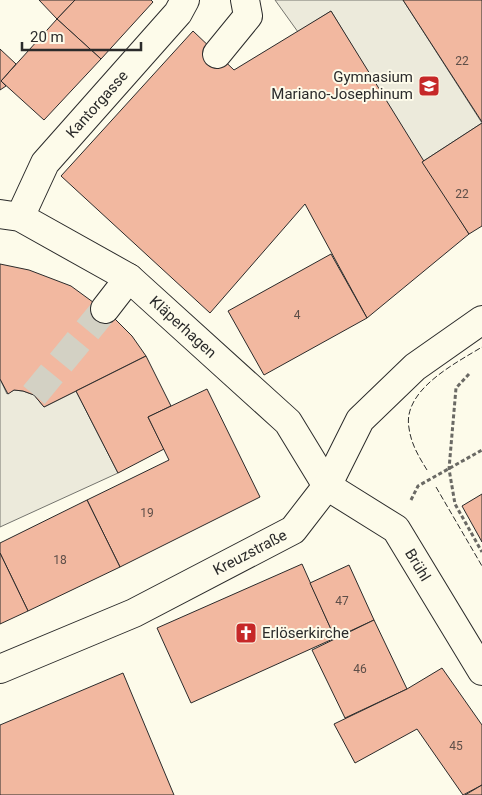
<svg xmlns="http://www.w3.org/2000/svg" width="482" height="795" viewBox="0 0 482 795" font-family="Roboto,sans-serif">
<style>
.parking{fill:#eceadb;stroke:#74746e}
.building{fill:#f2b8a0;stroke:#2b2b2b}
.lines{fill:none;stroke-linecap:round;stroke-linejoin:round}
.minor-tunnel{stroke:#d3d1c4;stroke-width:28;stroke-dasharray:28 14;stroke-linecap:butt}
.minor-casing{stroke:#2b2b2b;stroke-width:30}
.path{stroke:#6a6964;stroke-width:3;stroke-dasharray:4 2.5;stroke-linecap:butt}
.minor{stroke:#fdfbea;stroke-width:28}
.fence{stroke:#2b2b2b;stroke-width:1;stroke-dasharray:6 2.5;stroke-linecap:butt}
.labels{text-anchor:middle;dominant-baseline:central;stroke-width:4;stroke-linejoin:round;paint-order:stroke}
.number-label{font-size:12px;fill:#5d4e48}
.poi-label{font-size:15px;fill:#2b2b2b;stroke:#fdfbea;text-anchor:end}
.street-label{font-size:15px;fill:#2b2b2b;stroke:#fdfbea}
</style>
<rect width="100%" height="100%" fill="#fdfbea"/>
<!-- parking -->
<g class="parking">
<path d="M275,0H403L482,123L422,162L331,11L298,32Z"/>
<path d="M0,379L7,394L14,390L23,391L34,395L44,407L76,391L118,473L0,527Z"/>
</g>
<!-- building -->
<g class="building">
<path d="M39,0H75L57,19Z"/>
<path d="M75,0H151L153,2L101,59L57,19Z"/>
<path d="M403,0H482V122Z"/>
<path d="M331,11L469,234L367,318L305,204L210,313L61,176L193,31L234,70Z"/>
<path d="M57,19L101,59L44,120L1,81Z"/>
<path d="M0,49L16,64L1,81L6,86L0,90Z"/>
<path d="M482,123V226L469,234L422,162Z"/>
<path d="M331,254L367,318L264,375L228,311Z"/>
<path d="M0,264L29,270L71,286L112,316L132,336L146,356L44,407L34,395L23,391L14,390L8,394L0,379Z"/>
<path d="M146,356L171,406L148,417L164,449L118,473L76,391Z"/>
<path d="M207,389L260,497L120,567L87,500L169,460L148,417Z"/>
<path d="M482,494V542L462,506Z"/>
<path d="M87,500L120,567L28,611L0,553V543Z"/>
<path d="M0,553L28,611L0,624Z"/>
<path d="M302,564L335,638L191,703L157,628Z"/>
<path d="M349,565L374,620L335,638L310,583Z"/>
<path d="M374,620L407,689L345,718L312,650Z"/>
<path d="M442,668L482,725V785L463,795L417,729L355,763L334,724L407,689Z"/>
<path d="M123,673L174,795H0V725Z"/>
<path d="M482,785V795H465Z"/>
</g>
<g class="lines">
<!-- minor-tunnel -->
<path class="minor-tunnel" d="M34,395L105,309"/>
<!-- minor casing -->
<g class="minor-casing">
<g id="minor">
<path d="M217,54L248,16L245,0"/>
<path id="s1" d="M0,214L20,217L129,278L288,422L327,486L396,529L482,671"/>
<path id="s2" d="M20,217L45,163L178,13L185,0"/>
<path d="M105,309L129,278"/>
<path id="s3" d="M0,669L134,613L293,530L327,486L360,420L415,367L482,320"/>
</g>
</g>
<!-- path -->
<g class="path">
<path d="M469,374L456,388L449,469L455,504L482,552"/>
<path d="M411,500L418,486L482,450"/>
</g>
<!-- minor -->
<use href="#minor" class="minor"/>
<!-- fence -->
<g class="fence">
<path d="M427,470C419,457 411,444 409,428C402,390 456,363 482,347"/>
<path d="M436,487L482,566"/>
</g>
</g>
<!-- icons -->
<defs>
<g id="school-square" transform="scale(1.125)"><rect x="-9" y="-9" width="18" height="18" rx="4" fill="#c62828" stroke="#fdfbea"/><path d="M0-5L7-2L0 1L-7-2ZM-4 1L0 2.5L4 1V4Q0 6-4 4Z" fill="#fff"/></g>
<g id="church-square" transform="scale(1.125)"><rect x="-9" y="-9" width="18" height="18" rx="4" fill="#c62828" stroke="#fdfbea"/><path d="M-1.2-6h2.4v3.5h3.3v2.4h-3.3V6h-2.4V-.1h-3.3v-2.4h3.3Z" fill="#fff"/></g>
</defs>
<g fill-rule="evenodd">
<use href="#school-square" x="429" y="86"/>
<use href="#church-square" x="246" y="633"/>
</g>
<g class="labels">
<!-- number labels -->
<g class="number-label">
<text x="462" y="61">22</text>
<text x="462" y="194">22</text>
<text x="297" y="315">4</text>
<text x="147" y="513">19</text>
<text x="60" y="560">18</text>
<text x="342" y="601">47</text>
<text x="360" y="669">46</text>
<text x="456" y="746">45</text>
</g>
<!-- poi labels -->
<g class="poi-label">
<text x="413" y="77">Gymnasium<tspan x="413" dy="17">Mariano-Josephinum</tspan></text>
<text x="262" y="633" text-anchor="start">Erlöserkirche</text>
</g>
<!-- street labels -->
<g class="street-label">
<text stroke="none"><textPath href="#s2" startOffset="138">Kantorgasse</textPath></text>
<text stroke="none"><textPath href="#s1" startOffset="218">Kläperhagen</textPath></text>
<text stroke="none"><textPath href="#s3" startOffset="276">Kreuzstraße</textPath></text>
<text stroke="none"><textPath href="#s1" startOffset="558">Brühl</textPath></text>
</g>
</g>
<!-- scale -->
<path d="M22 42v8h119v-8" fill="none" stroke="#2b2b2b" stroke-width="2.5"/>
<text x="30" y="42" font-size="15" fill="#2b2b2b" stroke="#fdfbea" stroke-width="4" paint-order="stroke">20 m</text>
</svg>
